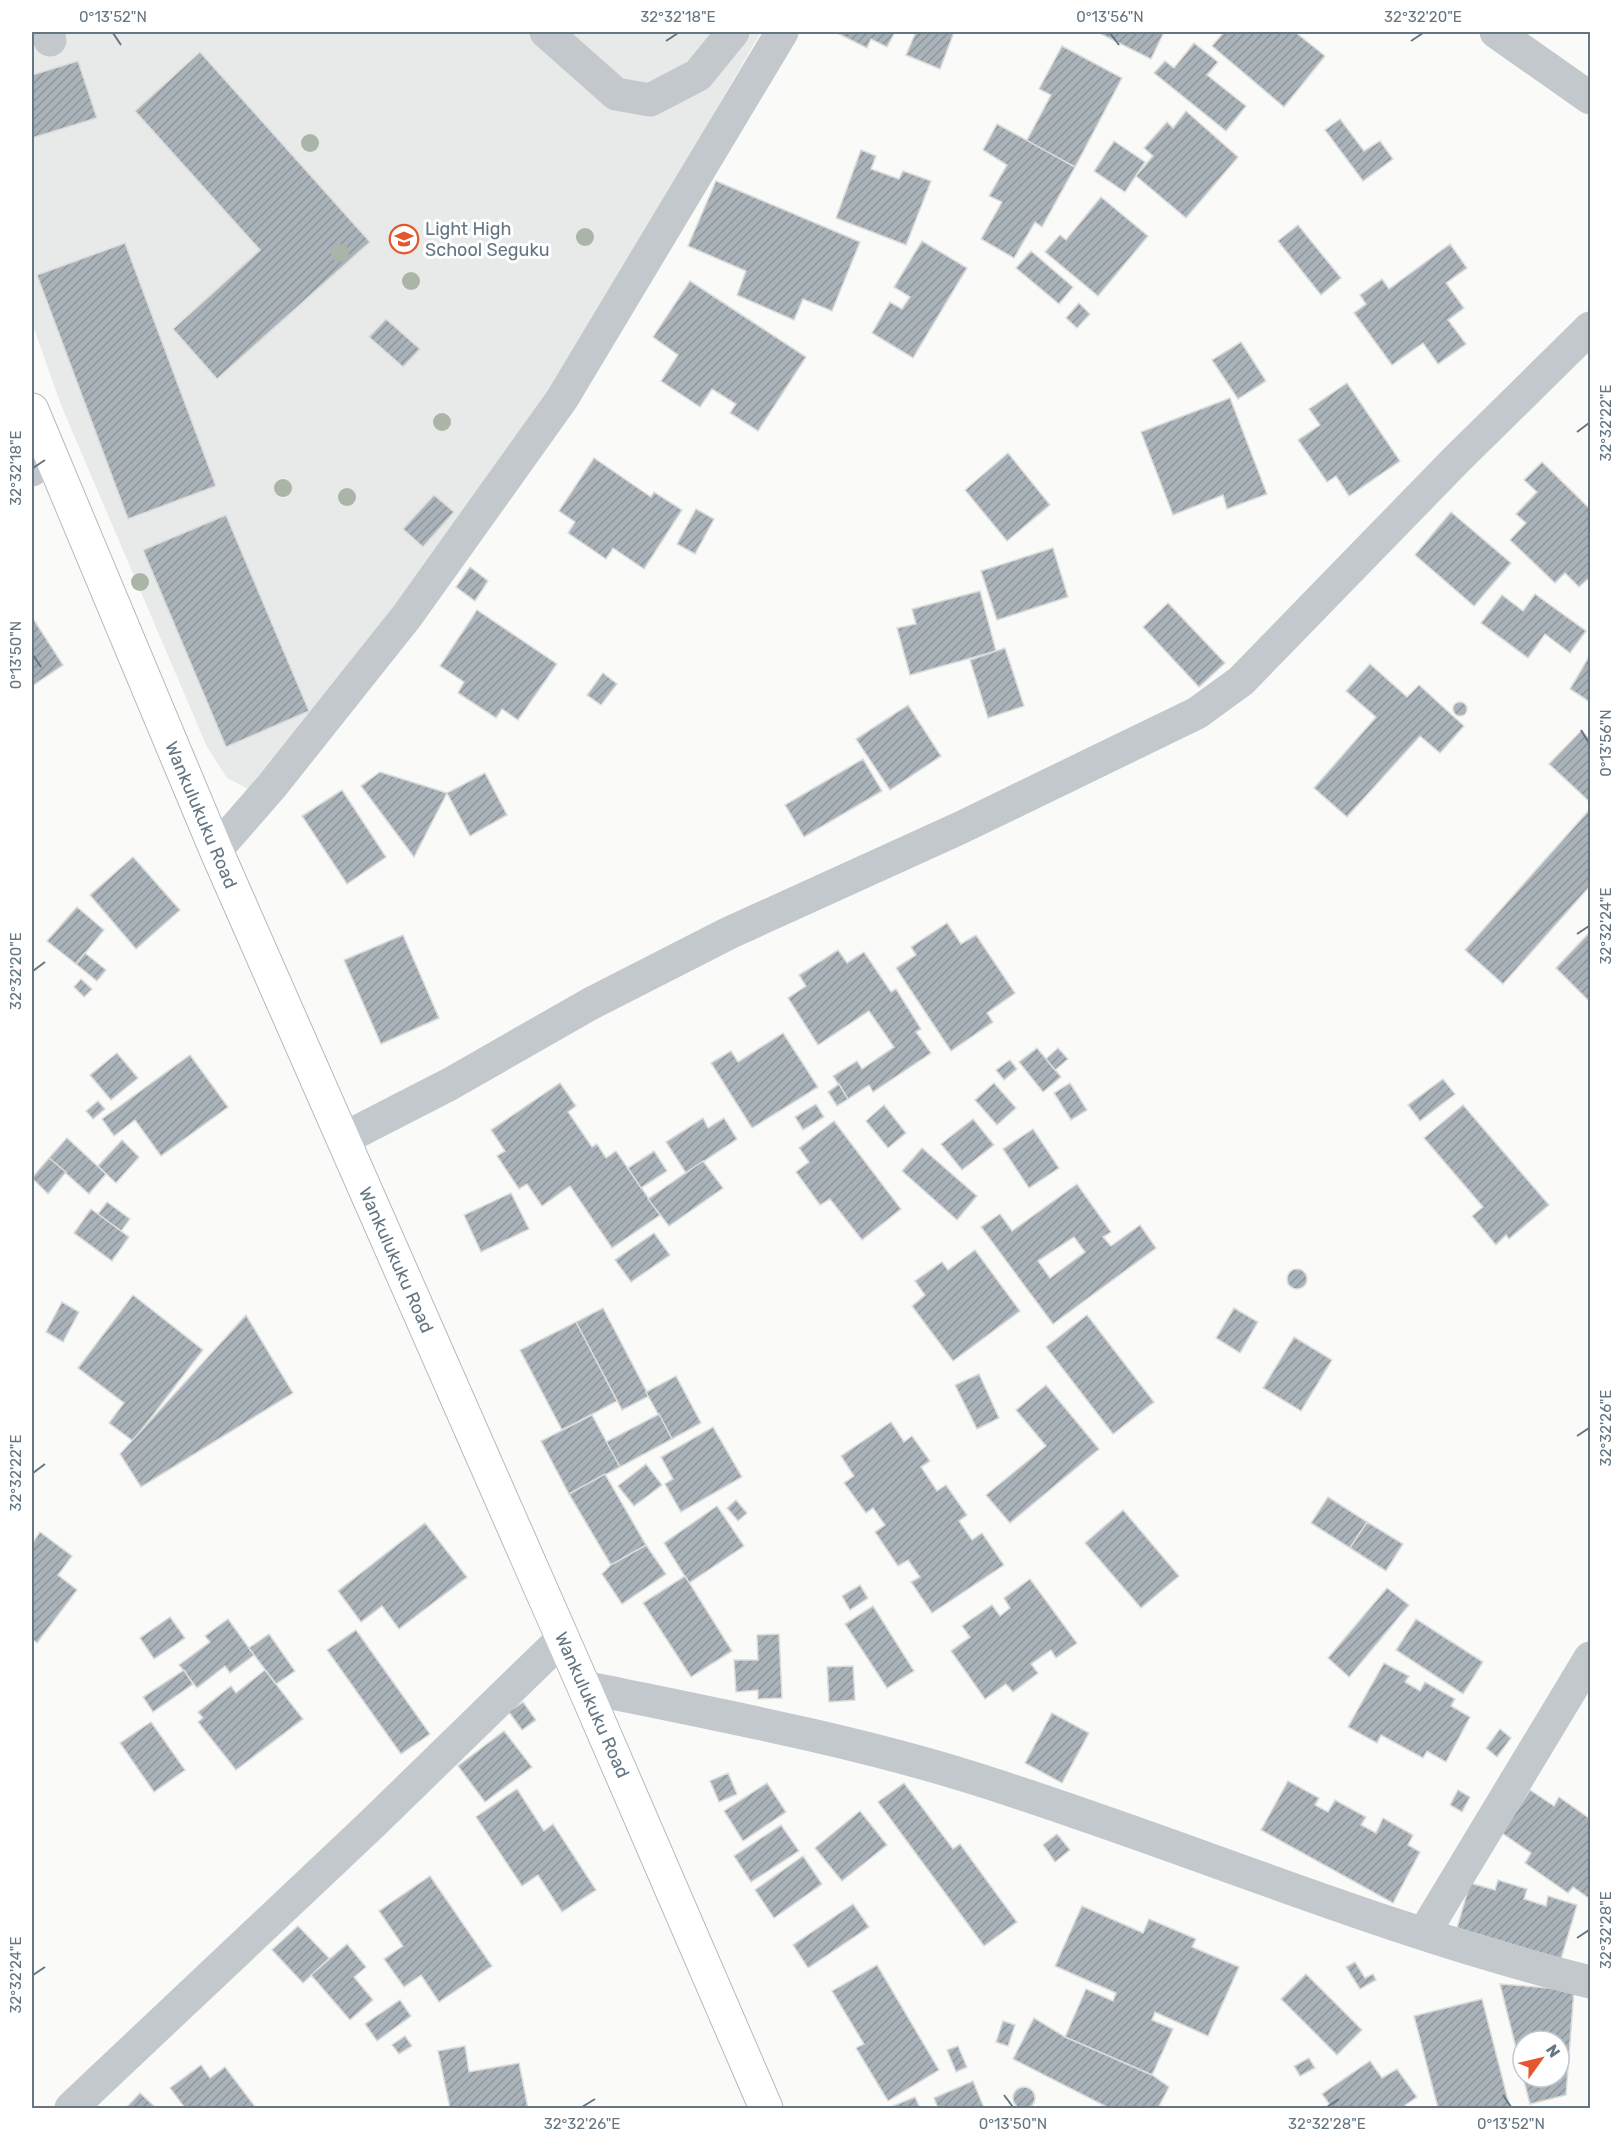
<svg xmlns="http://www.w3.org/2000/svg" width="1622" height="2140" viewBox="0 0 1622 2140" font-family="Rubik,sans-serif">
<style>
.built{fill:#e8e9e9}
.building{fill:url(#building-hatch);stroke:#dcdcda;stroke-width:1.5;fill-rule:evenodd}
.lines{fill:none;stroke-linecap:round;stroke-linejoin:round}
.major-casing{stroke:#b5babe;stroke-width:35}
.minor{stroke:#c3c8cc;stroke-width:33}
.major{stroke:#fff;stroke-width:33}
.tree{fill:#aab4a7}
.ticks{fill:none;stroke:#657683;stroke-width:2}
.labels{text-anchor:middle;dominant-baseline:central;stroke-width:6;stroke-linejoin:round;paint-order:stroke}
.poi-label{font-size:18px;fill:#657683;stroke:#fff;text-anchor:start}
.street-label{font-size:18px;fill:#657683;stroke:#fff}
.neatline{fill:none;stroke:#657683;stroke-width:2}
.ticks-label{font-size:15px;text-anchor:middle;fill:#657683}
</style>
<defs>
<pattern id="building-hatch" width="6" height="6" patternUnits="userSpaceOnUse" patternTransform="scale(1.5)"><rect width="6" height="6" fill="#aab3b9"/><path d="M-1 1l2-2M0 6l6-6M5 7l2-2" fill="none" stroke="#8e969c"/></pattern>
</defs>
<rect width="100%" height="100%" fill="#fafaf8"/>
<!-- built -->
<path class="built" d="M32,32H761L556,386L428,579L252,791L227,778L207,747L61,405L32,323Z"/>
<!-- building -->
<g class="building">
<path d="M835,32H895L887,47L871,39L867,48Z"/>
<path d="M916,32H954L940,69L906,55Z"/>
<path d="M1102,32H1164L1151,59L1101,34Z"/>
<path d="M1224,32H1295L1325,56L1284,107L1212,46Z"/>
<path d="M1194,43L1218,62L1207,75L1246,106L1226,131L1154,73L1165,61L1174,68Z"/>
<path d="M1062,46L1122,78L1075,167L1026,142L1051,95L1039,89Z"/>
<path d="M200,52L370,242L217,379L173,329L260,250L135,111Z"/>
<path d="M78,61L97,118L32,138V75Z"/>
<path d="M1186,111L1238,157L1186,218L1136,176L1153,156L1144,148L1167,122L1173,128Z"/>
<path d="M1340,119L1364,151L1380,141L1393,159L1363,181L1325,130Z"/>
<path d="M997,124L1075,167L1042,227L1035,222L1014,258L981,239L1002,202L989,196L1007,165L983,150Z"/>
<path d="M1114,141L1145,162L1125,192L1094,171Z"/>
<path d="M861,150L876,156L871,169L899,179L903,171L931,181L906,245L836,218Z"/>
<path d="M716,181L860,242L832,311L803,299L794,320L737,295L746,271L688,246Z"/>
<path d="M1101,197L1148,236L1098,296L1045,252L1060,235L1066,240Z"/>
<path d="M1298,225L1341,278L1321,295L1278,241Z"/>
<path d="M922,241L967,268L913,358L872,333L890,302L902,309L910,297L894,287Z"/>
<path d="M125,243L216,486L128,519L37,275Z"/>
<path d="M1450,244L1467,268L1446,283L1464,308L1448,320L1466,344L1438,364L1423,343L1392,365L1354,313L1366,304L1360,295L1382,279L1389,289Z"/>
<path d="M1031,251L1073,287L1059,304L1016,268Z"/>
<path d="M690,281L806,357L758,431L730,413L736,404L712,389L700,407L661,381L678,355L653,337Z"/>
<path d="M1079,303L1090,314L1077,328L1066,318Z"/>
<path d="M386,319L420,349L403,367L369,337Z"/>
<path d="M1241,342L1266,381L1238,399L1212,360Z"/>
<path d="M1347,383L1400,461L1349,496L1336,476L1327,482L1298,440L1320,425L1309,409Z"/>
<path d="M1230,398L1267,494L1227,509L1223,495L1173,515L1141,432Z"/>
<path d="M1008,453L1050,505L1007,541L965,490Z"/>
<path d="M594,458L651,497L654,492L682,510L644,569L613,548L606,559L568,533L575,522L559,511Z"/>
<path d="M1542,462L1590,509V577L1579,587L1565,573L1555,583L1510,540L1526,523L1516,514L1537,492L1524,480Z"/>
<path d="M434,495L454,512L423,547L403,529Z"/>
<path d="M696,509L714,519L695,554L677,544Z"/>
<path d="M1451,512L1511,563L1474,606L1415,555Z"/>
<path d="M226,515L309,711L226,747L143,550Z"/>
<path d="M1053,548L1068,597L997,620L981,571Z"/>
<path d="M470,567L488,581L475,601L456,587Z"/>
<path d="M980,591L996,651L910,675L897,628L916,624L912,609Z"/>
<path d="M1535,594L1586,631L1570,653L1545,634L1528,658L1481,623L1502,595L1523,611Z"/>
<path d="M1168,603L1225,663L1199,687L1143,627Z"/>
<path d="M477,610L557,664L518,720L502,709L496,718L458,693L464,682L440,666Z"/>
<path d="M32,617L63,665L32,686Z"/>
<path d="M1005,648L1024,706L988,718L970,660Z"/>
<path d="M1590,655V702L1570,689Z"/>
<path d="M1370,664L1407,697L1419,685L1464,726L1440,753L1420,736L1347,817L1314,788L1376,717L1346,691Z"/>
<path d="M603,673L617,684L601,705L587,695Z"/>
<circle cx="1460" cy="709" r="7"/>
<path d="M908,705L941,756L890,790L856,739Z"/>
<path d="M1581,731L1590,739V802L1549,764Z"/>
<path d="M863,759L882,791L804,837L785,805Z"/>
<path d="M380,772L447,793L414,857L361,786Z"/>
<path d="M485,773L507,815L470,836L447,793Z"/>
<path d="M342,790L386,857L347,884L302,816Z"/>
<path d="M1590,809V886L1503,984L1465,950Z"/>
<path d="M133,857L180,910L136,949L90,895Z"/>
<path d="M77,907L104,930L76,964L47,941Z"/>
<path d="M947,923L961,944L976,935L1015,993L987,1013L993,1022L951,1051L896,968L916,955L911,947Z"/>
<path d="M1590,932V1002L1556,968Z"/>
<path d="M403,935L439,1018L381,1044L344,960Z"/>
<path d="M838,950L847,963L864,952L891,992L896,989L921,1029L916,1032L931,1053L873,1092L869,1085L848,1099L833,1076L857,1061L862,1069L894,1047L869,1011L818,1045L788,998L806,986L799,975Z"/>
<path d="M85,953L106,970L97,981L76,964Z"/>
<path d="M81,979L92,989L84,997L74,987Z"/>
<path d="M783,1033L818,1087L752,1128L711,1063L731,1051L738,1062Z"/>
<path d="M1037,1048L1061,1077L1043,1092L1019,1062Z"/>
<path d="M1058,1048L1068,1059L1055,1070L1046,1059Z"/>
<path d="M117,1053L138,1078L111,1100L90,1075Z"/>
<path d="M190,1055L228,1107L161,1156L135,1120L114,1136L102,1119Z"/>
<path d="M1010,1060L1017,1069L1004,1080L996,1070Z"/>
<path d="M1443,1079L1455,1094L1420,1121L1408,1105Z"/>
<path d="M560,1083L576,1106L568,1112L592,1147L597,1144L606,1158L616,1151L660,1215L612,1248L570,1186L542,1206L527,1184L519,1189L497,1156L505,1151L491,1130Z"/>
<path d="M994,1083L1016,1108L997,1125L975,1100Z"/>
<path d="M1070,1083L1087,1110L1071,1120L1054,1093Z"/>
<path d="M839,1084L848,1099L837,1106L828,1092Z"/>
<path d="M98,1101L105,1109L93,1119L86,1111Z"/>
<path d="M816,1104L824,1117L803,1130L795,1117Z"/>
<path d="M884,1105L906,1133L888,1148L866,1121Z"/>
<path d="M1463,1105L1549,1205L1509,1239L1506,1235L1496,1245L1472,1216L1483,1207L1424,1138Z"/>
<path d="M703,1118L708,1128L724,1118L737,1139L686,1173L666,1142Z"/>
<path d="M973,1119L994,1145L962,1170L941,1144Z"/>
<path d="M834,1121L901,1209L862,1240L830,1199L820,1205L796,1172L809,1162L799,1148Z"/>
<path d="M1033,1129L1059,1168L1029,1188L1003,1149Z"/>
<path d="M67,1138L106,1174L89,1194L49,1158Z"/>
<path d="M122,1140L139,1157L116,1183L98,1166Z"/>
<path d="M922,1148L977,1196L957,1220L902,1171Z"/>
<path d="M654,1151L667,1171L641,1188L628,1168Z"/>
<path d="M49,1158L66,1172L48,1194L32,1178Z"/>
<path d="M703,1161L723,1188L669,1226L648,1199Z"/>
<path d="M1077,1184L1111,1232L1103,1237L1111,1246L1140,1225L1156,1248L1053,1324L981,1227L1000,1214L1012,1231ZM1074,1237L1085,1252L1050,1278L1038,1261Z"/>
<path d="M511,1193L529,1229L481,1252L464,1215Z"/>
<path d="M107,1202L130,1219L121,1231L98,1214Z"/>
<path d="M91,1209L129,1237L112,1261L74,1233Z"/>
<path d="M654,1233L670,1255L631,1282L615,1260Z"/>
<path d="M975,1250L1020,1311L953,1361L912,1306L925,1295L915,1281L942,1262L948,1270Z"/>
<circle cx="1297" cy="1279" r="10"/>
<path d="M133,1295L203,1350L133,1441L109,1423L124,1403L78,1368Z"/>
<path d="M62,1302L79,1312L63,1342L46,1332Z"/>
<path d="M603,1308L649,1396L622,1410L576,1322Z"/>
<path d="M1234,1308L1258,1322L1240,1353L1216,1338Z"/>
<path d="M246,1315L293,1393L141,1487L120,1454Z"/>
<path d="M1087,1315L1154,1402L1113,1434L1046,1347Z"/>
<path d="M576,1322L617,1401L562,1430L520,1350Z"/>
<path d="M1294,1337L1332,1360L1301,1411L1263,1388Z"/>
<path d="M979,1374L999,1418L977,1429L955,1385Z"/>
<path d="M676,1376L701,1423L672,1439L646,1392Z"/>
<path d="M1046,1385L1099,1449L1010,1523L986,1495L1046,1446L1016,1410Z"/>
<path d="M659,1414L672,1439L620,1467L606,1442Z"/>
<path d="M592,1415L620,1467L569,1494L541,1441Z"/>
<path d="M891,1422L904,1442L912,1436L930,1461L921,1467L937,1491L946,1485L967,1515L959,1521L972,1540L982,1533L1004,1565L932,1613L911,1582L920,1577L908,1560L898,1566L875,1532L885,1525L873,1508L866,1513L844,1483L854,1476L841,1456Z"/>
<path d="M713,1427L742,1477L681,1512L665,1484L673,1479L661,1457Z"/>
<path d="M646,1464L662,1485L634,1506L618,1486Z"/>
<path d="M605,1474L646,1545L611,1565L569,1494Z"/>
<path d="M1328,1497L1367,1522L1350,1548L1311,1523Z"/>
<path d="M736,1500L747,1513L738,1521L727,1508Z"/>
<path d="M717,1506L744,1546L689,1583L664,1543Z"/>
<path d="M1123,1510L1179,1576L1141,1608L1085,1543Z"/>
<path d="M1367,1522L1403,1544L1386,1571L1350,1548Z"/>
<path d="M425,1523L467,1577L399,1629L382,1606L361,1622L338,1591Z"/>
<path d="M40,1532L72,1556L58,1575L77,1590L37,1643L32,1639V1544Z"/>
<path d="M646,1545L666,1574L622,1604L602,1574L611,1565Z"/>
<path d="M685,1576L732,1651L691,1677L643,1603Z"/>
<path d="M1030,1579L1077,1643L1056,1658L1051,1650L1031,1664L1038,1673L1013,1692L1006,1684L985,1699L951,1651L970,1637L962,1626L992,1605L1000,1616L1010,1608L1004,1598Z"/>
<path d="M860,1585L868,1598L850,1610L842,1596Z"/>
<path d="M1387,1588L1409,1605L1349,1677L1328,1658Z"/>
<path d="M873,1606L914,1671L887,1688L845,1624Z"/>
<path d="M170,1617L185,1638L154,1659L140,1638Z"/>
<path d="M228,1619L254,1655L230,1673L225,1666L197,1688L179,1665L210,1642L205,1636Z"/>
<path d="M1416,1619L1483,1662L1463,1694L1396,1650Z"/>
<path d="M356,1630L430,1734L401,1754L327,1650Z"/>
<path d="M269,1634L295,1671L276,1684L249,1648Z"/>
<path d="M779,1634L782,1698L758,1699V1690L736,1692L734,1660H758L757,1635Z"/>
<path d="M1384,1663L1409,1676L1405,1682L1420,1691L1425,1682L1455,1699L1451,1706L1470,1717L1446,1762L1427,1751L1423,1758L1381,1735L1377,1743L1348,1727Z"/>
<path d="M853,1666L855,1700L829,1702L827,1667Z"/>
<path d="M184,1670L193,1684L153,1712L143,1697Z"/>
<path d="M265,1670L303,1719L236,1770L198,1722L203,1718L198,1712L231,1686L236,1693Z"/>
<path d="M523,1702L536,1720L522,1730L509,1712Z"/>
<path d="M1052,1713L1089,1733L1062,1783L1025,1763Z"/>
<path d="M151,1722L185,1770L154,1792L120,1743Z"/>
<path d="M1500,1729L1511,1738L1497,1757L1486,1748Z"/>
<path d="M504,1731L532,1767L485,1802L458,1766Z"/>
<path d="M728,1773L737,1794L719,1802L710,1781Z"/>
<path d="M1288,1781L1319,1798L1315,1805L1328,1812L1335,1800L1366,1817L1361,1825L1376,1833L1383,1818L1413,1835L1408,1845L1420,1852L1393,1903L1261,1830Z"/>
<path d="M767,1783L786,1812L743,1841L724,1811Z"/>
<path d="M904,1783L953,1849L960,1844L1017,1922L984,1946L878,1802Z"/>
<path d="M517,1789L544,1831L553,1824L596,1890L562,1912L538,1875L522,1886L476,1817Z"/>
<path d="M1458,1790L1470,1797L1462,1812L1450,1805Z"/>
<path d="M1530,1790L1554,1806L1559,1797L1590,1819V1899L1573,1887L1568,1893L1525,1863L1531,1853L1502,1833Z"/>
<path d="M860,1811L887,1845L842,1881L815,1848Z"/>
<path d="M781,1825L799,1851L751,1882L734,1856Z"/>
<path d="M1057,1834L1070,1850L1055,1862L1043,1845Z"/>
<path d="M803,1856L822,1884L774,1918L755,1890Z"/>
<path d="M430,1876L492,1966L439,2002L421,1975L404,1987L384,1959L403,1946L379,1911Z"/>
<path d="M1498,1880L1527,1889L1524,1899L1546,1906L1548,1896L1577,1905L1561,1959L1457,1928L1470,1883L1495,1890Z"/>
<path d="M853,1904L869,1927L808,1968L793,1945Z"/>
<path d="M1082,1906L1143,1933L1149,1919L1196,1939L1192,1947L1239,1967L1208,2036L1155,2012L1152,2020L1173,2029L1152,2075L1065,2037L1086,1989L1113,2001L1116,1993L1055,1966Z"/>
<path d="M298,1926L329,1958L303,1983L272,1950Z"/>
<path d="M347,1944L366,1967L354,1977L373,2000L350,2020L311,1975Z"/>
<path d="M1355,1962L1365,1978L1373,1974L1376,1980L1360,1989L1346,1967Z"/>
<path d="M877,1965L939,2070L888,2101L856,2048L864,2044L832,1991Z"/>
<path d="M1306,1974L1362,2030L1337,2055L1281,1999Z"/>
<path d="M1500,1984L1574,1990L1566,2095L1530,2104L1523,2077H1559V2041H1523V2076Z"/>
<path d="M1482,1999L1510,2108H1438L1414,2016Z"/>
<path d="M400,2000L411,2016L377,2041L365,2024Z"/>
<path d="M1034,2018L1065,2037L1152,2075L1169,2087L1158,2108H1109L1013,2059Z"/>
<path d="M1003,2021L1015,2025L1008,2046L996,2042Z"/>
<path d="M405,2036L412,2046L399,2054L392,2045Z"/>
<path d="M465,2046L469,2072L519,2063L528,2108H450L438,2051Z"/>
<path d="M958,2046L967,2067L956,2072L947,2050Z"/>
<path d="M1309,2058L1315,2068L1300,2076L1294,2066Z"/>
<path d="M1370,2061L1382,2078L1397,2069L1417,2097L1405,2105L1407,2108H1332L1322,2094Z"/>
<path d="M201,2065L210,2078L225,2067L256,2108H185L170,2088Z"/>
<path d="M973,2081L984,2108H938L934,2098Z"/>
<circle cx="1024" cy="2098" r="11"/>
<path d="M140,2093L156,2108H126Z"/>
<path d="M915,2097L920,2108H888Z"/>
</g>
<g class="lines">
<!-- major casing -->
<g class="major-casing">
<path id="major" d="M32,410L216,850L584,1687L766,2108"/>
</g>
<!-- minor -->
<g class="minor">
<path d="M47,32L50,40"/>
<path d="M546,32L616,94L650,100L698,75L733,32"/>
<path d="M1496,32L1590,98"/>
<path d="M32,470L49,456"/>
<path d="M216,850L271,787L407,616L562,399L782,32"/>
<path d="M343,1139L450,1084L590,1004L729,933L960,828L1197,713L1241,681L1456,460L1590,328"/>
<path d="M584,1687C713,1714 844,1738 970,1777C1178,1842 1379,1930 1590,1982"/>
<path d="M1424,1933L1590,1658"/>
<path d="M71,2108L372,1824L563,1638"/>
</g>
<!-- major -->
<use href="#major" class="major"/>
</g>
<!-- trees -->
<g class="tree">
<circle cx="310" cy="143" r="9"/>
<circle cx="585" cy="237" r="9"/>
<circle cx="340" cy="253" r="9"/>
<circle cx="411" cy="281" r="9"/>
<circle cx="442" cy="422" r="9"/>
<circle cx="283" cy="488" r="9"/>
<circle cx="347" cy="497" r="9"/>
<circle cx="140" cy="582" r="9"/>
</g>
<!-- ticks -->
<path class="ticks" d="M113,33L121,45M1110,33L1119,45M666,41L678,33M1411,41L1423,33M1577,432L1589,423M33,468L45,460M33,655L41,667M1581,730L1589,743M1577,934L1589,926M33,971L45,962M1577,1436L1589,1428M33,1473L45,1464M1577,1938L1589,1930M33,1975L45,1967M1004,2095L1013,2107M1503,2095L1511,2107M582,2107L595,2099M1327,2107L1339,2099"/>
<!-- icons -->
<defs>
<g id="school-ring" transform="scale(1.5)"><circle r="9.5" fill="#fff" stroke="#e4572e" stroke-width="1.5"/><path d="M0-5L7-2L0 1L-7-2ZM-4 1L0 2.5L4 1V4Q0 6-4 4Z" fill="#e4572e"/></g>
</defs>
<g fill-rule="evenodd">
<use href="#school-ring" x="404" y="239"/>
</g>
<g class="labels">
<!-- poi labels -->
<g class="poi-label">
<text x="425" y="229">Light High<tspan x="425" dy="21">School Seguku</tspan></text>
</g>
<!-- street labels -->
<g class="street-label">
<text transform="translate(201 815) rotate(67)">Wankulukuku Road</text>
<text transform="translate(396 1260) rotate(66)">Wankulukuku Road</text>
<text transform="translate(592 1705) rotate(66)">Wankulukuku Road</text>
</g>
</g>
<!-- border -->
<rect width="1622" height="2140" fill="none" stroke="#ffffff" stroke-width="66"/>
<!-- north arrow -->
<g transform="translate(1541 2059) rotate(56)"><circle r="28" fill="#ffffff" stroke="#c1c8cd" stroke-width="1.5"/>
<path d="M0-4.5L10 22L0 15L-10 22Z" fill="#e4572e"/>
<text y="-9" font-size="16" font-weight="bold" text-anchor="middle" fill="#657683">N</text>
</g>
<rect x="33" y="33" width="1556" height="2074" class="neatline"/>
<g class="ticks-label">
<text x="113" y="22">0°13'52"N</text>
<text x="678" y="22">32°32'18"E</text>
<text x="1110" y="22">0°13'56"N</text>
<text x="1423" y="22">32°32'20"E</text>
<text transform="translate(1606 423) rotate(-90)" y="5">32°32'22"E</text>
<text transform="translate(16 468) rotate(-90)" y="5">32°32'18"E</text>
<text transform="translate(16 655) rotate(-90)" y="5">0°13'50"N</text>
<text transform="translate(1606 743) rotate(-90)" y="5">0°13'56"N</text>
<text transform="translate(1606 926) rotate(-90)" y="5">32°32'24"E</text>
<text transform="translate(16 971) rotate(-90)" y="5">32°32'20"E</text>
<text transform="translate(1606 1428) rotate(-90)" y="5">32°32'26"E</text>
<text transform="translate(16 1473) rotate(-90)" y="5">32°32'22"E</text>
<text transform="translate(1606 1930) rotate(-90)" y="5">32°32'28"E</text>
<text transform="translate(16 1975) rotate(-90)" y="5">32°32'24"E</text>
<text x="582" y="2129">32°32'26"E</text>
<text x="1013" y="2129">0°13'50"N</text>
<text x="1327" y="2129">32°32'28"E</text>
<text x="1511" y="2129">0°13'52"N</text>
</g>
</svg>
